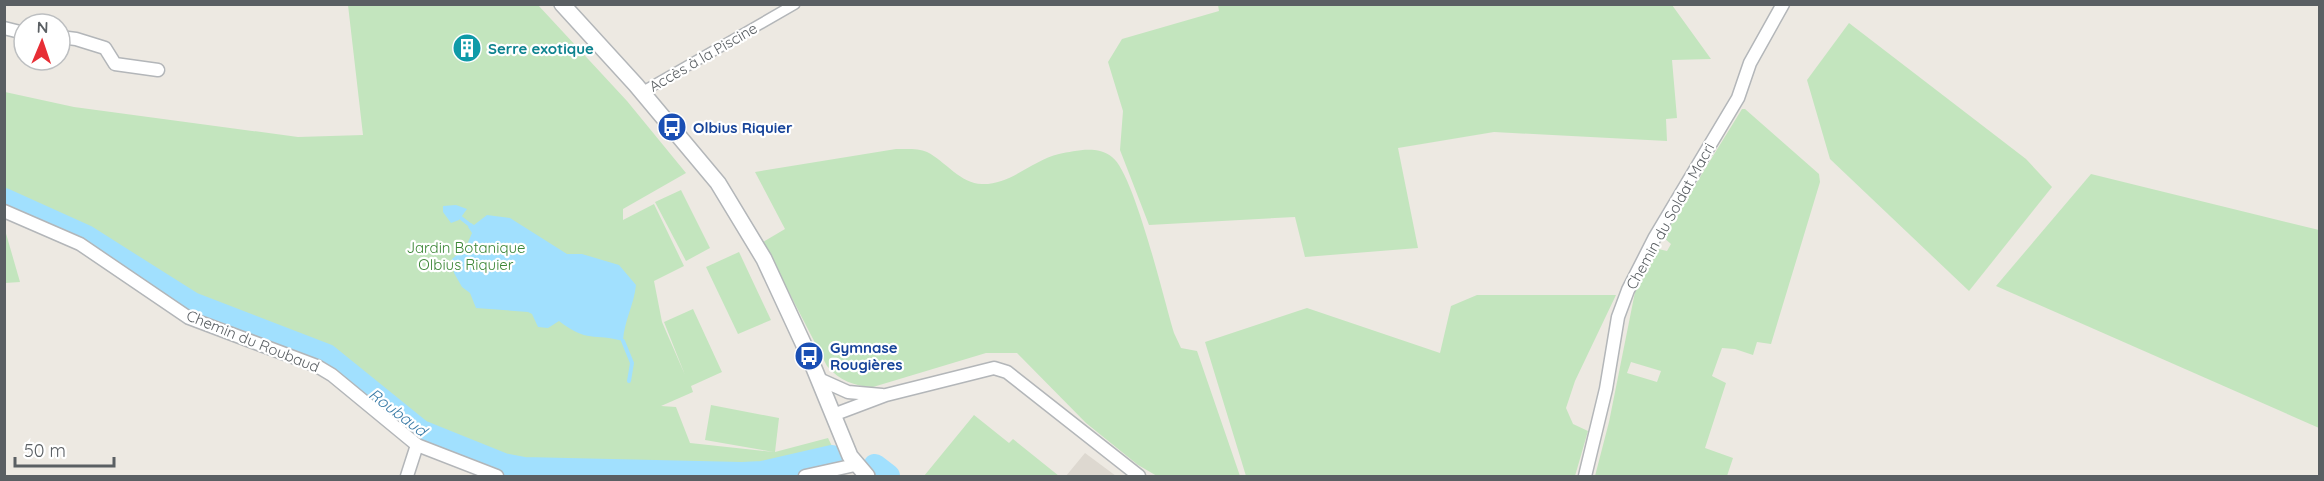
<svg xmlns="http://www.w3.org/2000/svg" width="2324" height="481" viewBox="0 0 2324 481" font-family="Quicksand,sans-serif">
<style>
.education{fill:#ddd8d0}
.green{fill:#c3e5be;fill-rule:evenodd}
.water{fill:#a1e0fe}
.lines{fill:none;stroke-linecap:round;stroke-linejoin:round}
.stream{stroke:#a1e0fe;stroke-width:4}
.river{stroke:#a1e0fe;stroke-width:24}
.pedestrian-casing{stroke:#b3b6b9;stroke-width:12}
.minor-casing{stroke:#b3b6b9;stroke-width:15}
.tertiary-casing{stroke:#b3b6b9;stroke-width:18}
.pedestrian{stroke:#fff;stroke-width:9}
.minor{stroke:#fff;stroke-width:12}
.tertiary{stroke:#fff;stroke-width:15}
.labels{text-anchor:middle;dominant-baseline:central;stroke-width:4.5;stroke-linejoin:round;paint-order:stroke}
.culture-label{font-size:15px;font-weight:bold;fill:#0d838f;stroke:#fff;text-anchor:start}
.street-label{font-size:15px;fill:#5a5f63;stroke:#fff}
.transit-label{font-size:15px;font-weight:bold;fill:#164399;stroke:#fff;text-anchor:start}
.park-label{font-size:15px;fill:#3b8636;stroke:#fff}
.water-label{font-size:16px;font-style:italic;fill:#3c7ca7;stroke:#fff}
</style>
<rect width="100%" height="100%" fill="#ede9e2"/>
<!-- education -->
<path class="education" d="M1085,453L1116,476H1066Z"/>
<!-- green -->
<g class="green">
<path d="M348,5H538L627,101L686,173L623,209V220L654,204L684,266L654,281L662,322L685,375L664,322L693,309L722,372L691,386L693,392L661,406L676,407L690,443L774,452L705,440L711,405L779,418L775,452L828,438L833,448L749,465L517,459L427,426L403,410L338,355L313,340L196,298L89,227L5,190V92L74,107L298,137L363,135Z"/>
<path d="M1218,5H1672L1711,59L1672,60L1677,118L1666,119L1667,141L1494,132L1398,148L1418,248L1305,257L1295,217L1149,225L1120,150L1123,111L1108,62L1122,39L1219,11Z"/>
<path d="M1849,23L2026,159L2052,187L1969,291L1830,159L1807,80Z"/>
<path d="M1742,109H1745L1819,174L1820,182L1771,344L1757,342L1753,355L1735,349L1722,348L1712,376L1726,383L1705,448L1733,458L1727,476H1595L1609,422L1636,287L1654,248L1667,251L1671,244L1663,237ZM1631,362L1661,371L1657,382L1627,373Z"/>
<path d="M896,149C905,149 919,148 927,152C945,161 961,184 982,184C1010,185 1033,160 1059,154C1075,151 1097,145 1112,157C1134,173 1164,300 1174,333L1181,348L1197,351L1240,476H1157L1138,465L1086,423L1017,353H986L873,387C854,386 840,381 827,366L763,242L785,229L755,172Z"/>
<path d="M2091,174L2319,230V428L1996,286Z"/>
<path d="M681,190L710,248L686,261L655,202Z"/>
<path d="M5,230L20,282L5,283Z"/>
<path d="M739,252L771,320L738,334L706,267Z"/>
<path d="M1477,295H1616L1575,381L1566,408L1573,424L1588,431L1575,476H1246L1205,342L1307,308L1440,353L1451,306Z"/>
<path d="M974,415L1009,443L1013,439L1059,476H924Z"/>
</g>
<!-- water -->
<g class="water">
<path d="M456,205L467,209L459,220L451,223L443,212V206Z"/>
<path d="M487,215L510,218L567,254H582L619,265L636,285C634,305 624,321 623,341C594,333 587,343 559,321L548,328L538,327L532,314L528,312L476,308L470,293L462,287L454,273L452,259L466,247L472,233L468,227L471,223L474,225Z"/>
</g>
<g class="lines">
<!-- stream -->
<g class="stream">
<path d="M461,218L470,225"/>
<path d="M623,341L632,363L629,381"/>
</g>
<!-- river -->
<g class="river">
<path d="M4,200L86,237L192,304L327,356L421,432L503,465L524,469L742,474L762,473L832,457"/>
<path d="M875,466L888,476"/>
</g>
<!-- pedestrian casing -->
<g class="pedestrian-casing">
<path id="pedestrian" d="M642,92L795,4"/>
</g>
<!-- minor casing -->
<g class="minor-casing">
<g id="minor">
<path d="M4,28L24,33"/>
<path d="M60,37L76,39L105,48L115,64L158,70"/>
<path d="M4,211L80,244L189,318L317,366L332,375L417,445L497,476"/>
<path d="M819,379L848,392L882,395"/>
<path d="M833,415L886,395L994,368L1007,372L1139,476"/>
<path d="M407,476L417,445"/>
<path d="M805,476L855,465"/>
<path d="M1585,476L1606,389L1618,317L1628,290L1655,237L1738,98L1750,63L1783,4"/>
</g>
</g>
<!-- tertiary casing -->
<g class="tertiary-casing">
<path id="tertiary" d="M562,4L636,85L718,183L764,259L809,356L850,456L867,476"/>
</g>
<!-- pedestrian -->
<use href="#pedestrian" class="pedestrian"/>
<!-- minor -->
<use href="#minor" class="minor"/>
<!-- tertiary -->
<use href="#tertiary" class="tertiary"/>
</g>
<!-- icons -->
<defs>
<g id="building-disc" transform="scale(1.5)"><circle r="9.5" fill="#0f9aa8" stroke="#fff"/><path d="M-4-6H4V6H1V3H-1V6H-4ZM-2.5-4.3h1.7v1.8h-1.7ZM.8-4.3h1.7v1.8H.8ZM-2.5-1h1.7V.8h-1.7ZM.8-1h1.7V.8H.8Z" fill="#fff"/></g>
<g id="bus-disc" transform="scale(1.5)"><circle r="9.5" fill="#1a4fb4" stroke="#fff"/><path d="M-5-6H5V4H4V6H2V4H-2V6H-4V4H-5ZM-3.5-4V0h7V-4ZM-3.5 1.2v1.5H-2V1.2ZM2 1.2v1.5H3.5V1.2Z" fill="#fff"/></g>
</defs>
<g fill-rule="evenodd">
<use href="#building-disc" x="467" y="48"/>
<use href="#bus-disc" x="672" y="127"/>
<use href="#bus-disc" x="809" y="356"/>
</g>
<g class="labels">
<!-- culture labels -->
<g class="culture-label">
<text x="488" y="48">Serre exotique</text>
</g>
<!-- street labels -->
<g class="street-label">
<text transform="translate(703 57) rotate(-30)">Accès à la Piscine</text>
<text transform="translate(1670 216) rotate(-61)">Chemin du Soldat Macri</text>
<text transform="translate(253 341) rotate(22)">Chemin du Roubaud</text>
</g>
<!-- transit labels -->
<g class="transit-label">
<text x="693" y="127">Olbius Riquier</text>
<text x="830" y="347">Gymnase<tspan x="830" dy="17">Rougières</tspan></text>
</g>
<!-- park labels -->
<g class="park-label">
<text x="466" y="247">Jardin Botanique<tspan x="466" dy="17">Olbius Riquier</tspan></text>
</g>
<!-- water labels -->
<g class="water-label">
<text transform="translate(398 412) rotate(37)">Roubaud</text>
</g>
</g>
<!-- border -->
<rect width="2324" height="481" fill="none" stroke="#5a5f63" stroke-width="12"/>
<!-- north arrow -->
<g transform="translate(42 42) rotate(2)"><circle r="28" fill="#ffffff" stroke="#bdbfc1" stroke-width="1.5"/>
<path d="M0-4.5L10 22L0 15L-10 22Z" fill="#e72e35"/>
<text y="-9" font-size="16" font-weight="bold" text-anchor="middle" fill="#5a5f63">N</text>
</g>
<!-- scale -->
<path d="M15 457v9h99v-9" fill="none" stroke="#5a5f63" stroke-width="3"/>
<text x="24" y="457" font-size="18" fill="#5a5f63" stroke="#ffffff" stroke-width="4.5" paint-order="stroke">50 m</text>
</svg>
